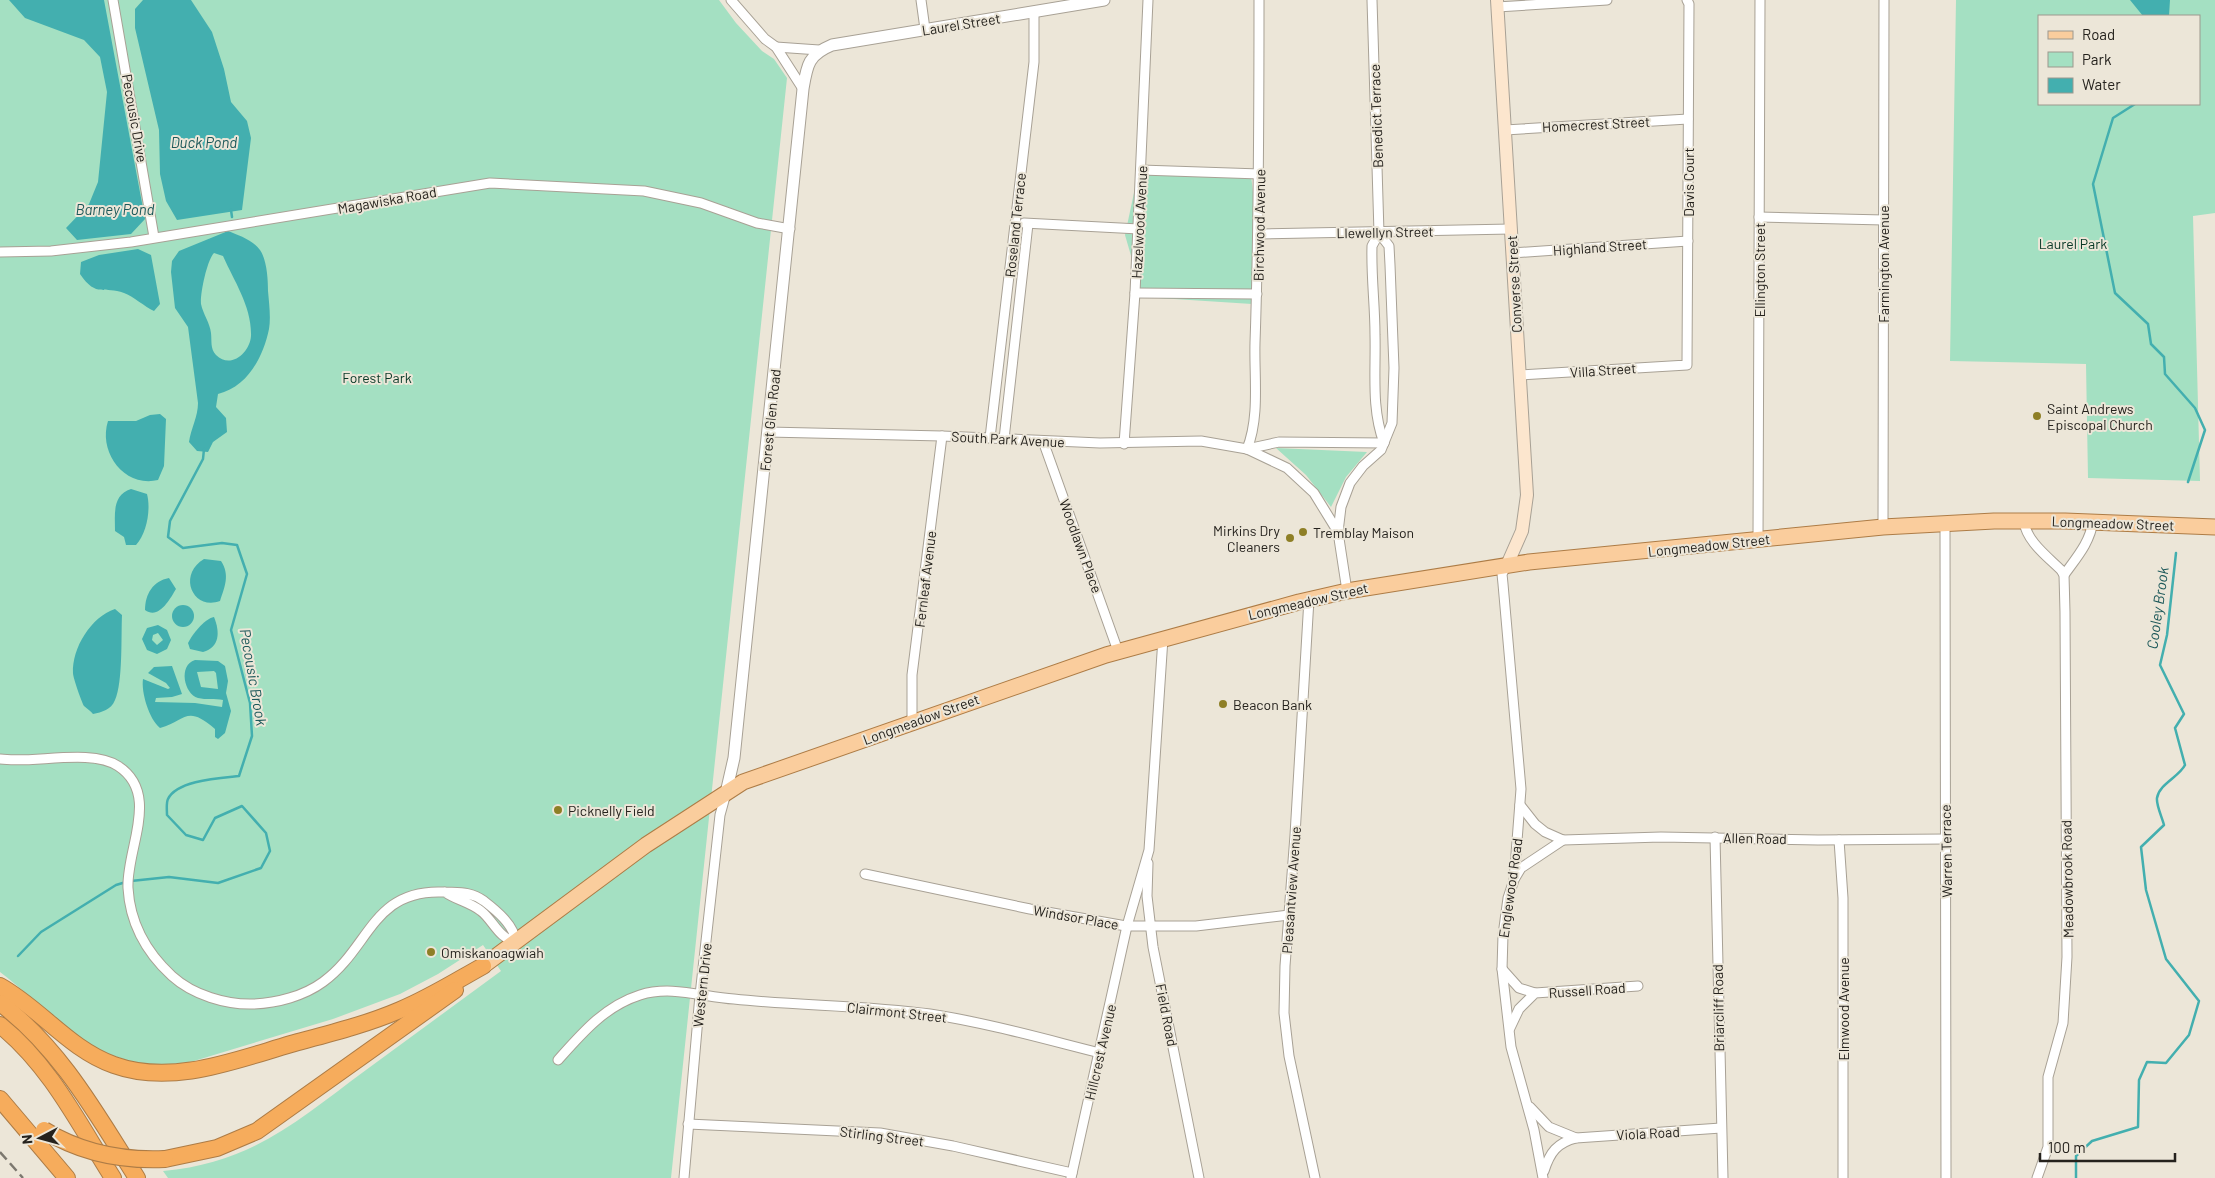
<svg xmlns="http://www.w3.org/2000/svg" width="2215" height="1178" viewBox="0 0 2215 1178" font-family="Barlow,sans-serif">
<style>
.green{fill:#a4e0c2;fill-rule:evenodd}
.water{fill:#43afaf;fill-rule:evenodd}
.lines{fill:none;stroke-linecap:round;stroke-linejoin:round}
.stream{stroke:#43afaf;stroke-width:2.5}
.minor-casing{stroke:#a8a195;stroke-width:11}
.tertiary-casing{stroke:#a8a195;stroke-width:13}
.secondary-casing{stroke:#a8a195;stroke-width:14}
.primary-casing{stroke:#ad7c46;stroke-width:17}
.motorway-casing{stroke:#ad7c46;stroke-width:18}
.minor{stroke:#fff;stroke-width:9}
.tertiary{stroke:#fff;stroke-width:11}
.secondary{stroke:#fce6ce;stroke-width:12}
.primary{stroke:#facd9d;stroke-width:15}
.motorway{stroke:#f6ac5c;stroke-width:16}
.rail{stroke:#7c786f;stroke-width:2.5;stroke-dasharray:10 5;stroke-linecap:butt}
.motorway-bridge-casing{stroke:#ad7c46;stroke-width:18;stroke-linecap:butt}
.motorway-bridge{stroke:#f6ac5c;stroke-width:16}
.poi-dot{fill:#8e7f26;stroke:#ece6d8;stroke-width:2}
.labels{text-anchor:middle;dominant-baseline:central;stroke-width:4;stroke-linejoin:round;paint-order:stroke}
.street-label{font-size:14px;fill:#25221d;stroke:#ece6d8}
.park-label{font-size:14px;fill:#063725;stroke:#ece6d8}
.poi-label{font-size:14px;fill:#25221d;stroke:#ece6d8;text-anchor:start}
.water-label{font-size:15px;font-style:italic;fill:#1c5859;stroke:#ece6d8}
</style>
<rect width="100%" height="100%" fill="#ece6d8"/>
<!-- green -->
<g class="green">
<path d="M0,0H719L736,23L762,51L774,59L787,78L671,1178H168L163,1171C253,1163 298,1120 366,1070C411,1037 456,1004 501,971L483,945L438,974L400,994L333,1019L194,1061C102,1079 65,1022 0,972Z"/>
<path d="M1956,0H2215V213L2193,216L2200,481L2088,478L2086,364L1950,361ZM2039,16H2199V104H2039Z"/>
<path d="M1138,174L1251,175L1260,254L1252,304L1143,297L1125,235Z"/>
<path d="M1276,448L1367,452L1346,477L1331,507L1306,475Z"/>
</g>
<!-- water -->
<g class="water">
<path d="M9,0H104L145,219L131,234L77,240L66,228L89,204L98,182L107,92L100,57L84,40L25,18Z"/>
<path d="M143,0H191L212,32L224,69L231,102L247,121L251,138L242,210L177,220L166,201L160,174L159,130L135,28V9Z"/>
<path d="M2130,0H2170L2169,16H2143Z"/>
<path d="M228,231C238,235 253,240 260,250C267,260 268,280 268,291C269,303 271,317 269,329C263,358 247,387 218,394L216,407L226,418L227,432L213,442L208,452L197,451L189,442C191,428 198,417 198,403L188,327L175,308L171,272L172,261L179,251ZM214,253L223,256C234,281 252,307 251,336C250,352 231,370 216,355C210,348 212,342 211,333C210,323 203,314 201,304C200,294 207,260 214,253Z"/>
<path d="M138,249L151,255L160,304L154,311C145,307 133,296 124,293C104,285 97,299 80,274L81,262L99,255Z"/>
<path d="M160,414L166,419L164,466L158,480C124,488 98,452 108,421H136L150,415Z"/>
<path d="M131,489L147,494C151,509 147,533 136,545H126L124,537L115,531C115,514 112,495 131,489Z"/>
<path d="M204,559L221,561C230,575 225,586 220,601C193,611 177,575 204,559Z"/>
<path d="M169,578L176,589C170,599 159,620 145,610C145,594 153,581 169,578Z"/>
<circle cx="183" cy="616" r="11"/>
<path d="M115,609L122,615C121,635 123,683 115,700C111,710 102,712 93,714C91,711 87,709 84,706C82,703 73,678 73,673C72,648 91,617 115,609Z"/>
<path d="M214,617C220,632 220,647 203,652L190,649L188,643C192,635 204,619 214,617Z"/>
<path d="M158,625L167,630L171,640L167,649L157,654L147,650L142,639L147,628ZM158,633L163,640L157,645L152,640L153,635Z"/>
<path d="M195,660L218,661L225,666L228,681L226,693L231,711L225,733L218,739L215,737V729C186,704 186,721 160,728C149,719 141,692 143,679L168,689L170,688L166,683L148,673L154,667L172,666L182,694L172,697L156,698L155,702L195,703L222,707L223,700C215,698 206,700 198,698C184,694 178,665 195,660ZM214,671L216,673L218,689L201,687L197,672Z"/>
</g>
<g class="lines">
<!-- stream -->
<g class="stream">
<path d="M2135,104L2113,118L2093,184L2115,293L2148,324L2151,344L2164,357L2165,374L2195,408L2205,430L2188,482"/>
<path d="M231,210L232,217"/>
<path d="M131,881L169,877L218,883L261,868L270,851L266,833L242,806L215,818L203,840L186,835L167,815C167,810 166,803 168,799C177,780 221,778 239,776L252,736L250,703L231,630L247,574L237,545L222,543L183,548L168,537L170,521L203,459L204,449"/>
<path d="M18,956L41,932L116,885L126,882"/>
<path d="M2076,1178V1156L2092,1141L2138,1127L2139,1080L2147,1062L2166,1063L2189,1035L2199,1001L2166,959L2146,890L2141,847L2164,825C2162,817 2156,805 2157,798C2159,784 2179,777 2185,765L2175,728L2184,714L2160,665L2167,635L2176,553"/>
</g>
<!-- minor casing -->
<g class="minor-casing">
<g id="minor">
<path d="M113,0L154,237"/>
<path d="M731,0L765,39L776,47L803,89"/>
<path d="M921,0L925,29"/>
<path d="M1372,0L1379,233L1372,246C1371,276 1375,305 1375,335C1376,372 1371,408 1384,443"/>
<path d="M1497,7L1607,0"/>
<path d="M776,47L819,50"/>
<path d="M1505,130L1688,119"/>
<path d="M1141,170L1260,174"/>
<path d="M1759,217L1884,220"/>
<path d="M1024,223L1139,229"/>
<path d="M1259,234L1511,229"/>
<path d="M0,252L51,251L131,242L490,183L644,191L701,203L757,223L790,229"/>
<path d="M1512,253L1688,241"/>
<path d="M1135,293L1257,294"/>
<path d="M1520,375L1687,365L1689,4L1687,0"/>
<path d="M768,432L942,436L1100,443L1201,441L1247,449L1287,468L1314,493L1338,532L1347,591"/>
<path d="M990,438L1034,62V12"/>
<path d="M1004,439L1028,224"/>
<path d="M1043,441L1118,651"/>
<path d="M1124,444L1135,293L1148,0"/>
<path d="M1247,449C1260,417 1254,376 1255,343C1259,229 1259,114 1259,0"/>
<path d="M1247,449L1279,442L1384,443"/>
<path d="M2024,521C2026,541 2048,557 2061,570L2064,575L2065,612L2067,957L2063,1023L2048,1077V1147L2037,1178"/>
<path d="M1945,523L1946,1178"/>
<path d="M1883,527L1884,0"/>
<path d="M1338,532L1341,507L1350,483L1363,466L1381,450L1392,423L1394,368L1390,265L1389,246L1379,233"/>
<path d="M1758,540L1760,0"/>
<path d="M1507,565L1502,574L1503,584L1521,789L1514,880L1508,898L1503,935L1502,969L1511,1047L1534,1130L1543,1178"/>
<path d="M2064,575C2076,558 2090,543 2093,521"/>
<path d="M1309,599L1295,835L1285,966L1284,1013L1289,1056L1315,1178"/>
<path d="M912,722V675L942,436"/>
<path d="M0,759C33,764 91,748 118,766C161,794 126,849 128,888C130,923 147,953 172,976C193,995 226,1005 254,1004C277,1003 304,996 323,982C370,948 372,889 443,892C459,893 470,891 484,901C497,911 514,925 516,942C499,939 493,920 481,911C470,902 456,900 445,892"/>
<path d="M1520,805L1535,824L1545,832L1563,840L1661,837L1818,840L1946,839"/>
<path d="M1715,837L1723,1178"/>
<path d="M1839,840L1843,898V1178"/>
<path d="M1148,863L1147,896L1153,947L1199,1178"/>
<path d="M865,874L1030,909L1126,926H1196L1289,915"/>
<path d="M1515,878L1521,868L1563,840"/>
<path d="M1502,969L1519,988L1535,993"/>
<path d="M1510,1028L1519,1009L1535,993L1638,986"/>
<path d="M558,1060C582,1033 605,1006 640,995C671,985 703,997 734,999C799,1006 865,1005 930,1014C988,1023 1044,1039 1100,1053"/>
<path d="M1530,1107L1549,1127L1576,1138"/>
<path d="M688,1124L880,1133L953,1146L1072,1173"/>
<path d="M1544,1171C1550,1152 1557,1143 1576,1138L1721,1128"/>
<path d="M684,1178L700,995L720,815L726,793"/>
<path d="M1071,1178L1127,926L1149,850L1163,638"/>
</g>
</g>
<!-- tertiary casing -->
<g class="tertiary-casing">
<path id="tertiary" d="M726,793L734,758L803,89C807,65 808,55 832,45L1104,0"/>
</g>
<!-- secondary casing -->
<g class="secondary-casing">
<path id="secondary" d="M1497,0L1527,495L1522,531L1507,565"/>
</g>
<!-- primary casing -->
<g class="primary-casing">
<path id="primary" d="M483,966L646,845L743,782L1106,655L1299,602L1347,591L1529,562L1883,527L1994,521H2065L2215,527"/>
</g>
<!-- motorway casing -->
<g class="motorway-casing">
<g id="motorway">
<path d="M0,986C41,1009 69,1049 114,1065C172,1086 236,1060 291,1044C328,1034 365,1025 400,1010C429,998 456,981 483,966"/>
<path d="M0,1003C61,1049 97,1115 137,1178"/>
<path d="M0,1025C50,1065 79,1124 113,1178"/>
<path d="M0,1099L67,1178"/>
<path d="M165,1159L217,1148L257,1131L455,990"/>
</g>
</g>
<!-- minor -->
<use href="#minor" class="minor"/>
<!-- tertiary -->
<use href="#tertiary" class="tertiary"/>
<!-- secondary -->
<use href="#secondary" class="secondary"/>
<!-- primary -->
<use href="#primary" class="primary"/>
<!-- motorway -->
<use href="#motorway" class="motorway"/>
<!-- rail -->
<path class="rail" d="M0,1152L23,1178"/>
<!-- motorway-bridge casing -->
<g class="motorway-bridge-casing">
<path id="motorway-bridge" d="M44,1130C81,1153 121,1161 165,1159"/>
</g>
<!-- motorway-bridge -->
<use href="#motorway-bridge" class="motorway-bridge"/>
</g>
<!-- markers -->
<g class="poi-dot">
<circle cx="2037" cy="416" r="5"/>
<circle cx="1303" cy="532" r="5"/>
<circle cx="1290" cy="538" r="5"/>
<circle cx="1223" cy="704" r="5"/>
<circle cx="558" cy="810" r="5"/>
<circle cx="431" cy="952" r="5"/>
</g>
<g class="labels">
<!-- street labels -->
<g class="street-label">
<text transform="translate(961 24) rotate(-9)">Laurel Street</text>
<text transform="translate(1376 116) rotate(-92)">Benedict Terrace</text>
<text transform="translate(135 118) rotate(80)">Pecousic Drive</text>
<text transform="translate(1596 124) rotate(-3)">Homecrest Street</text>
<text transform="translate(1688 182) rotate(-90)">Davis Court</text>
<text transform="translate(387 200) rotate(-10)">Magawiska Road</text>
<text transform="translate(1139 222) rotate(-87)">Hazelwood Avenue</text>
<text transform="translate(1015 225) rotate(-84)">Roseland Terrace</text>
<text transform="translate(1259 225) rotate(-89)">Birchwood Avenue</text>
<text transform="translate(1385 232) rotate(-1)">Llewellyn Street</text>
<text transform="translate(1600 247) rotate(-4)">Highland Street</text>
<text transform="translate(1883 264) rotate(-90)">Farmington Avenue</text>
<text transform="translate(1759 270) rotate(-90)">Ellington Street</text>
<text transform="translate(1514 284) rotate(-93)">Converse Street</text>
<text transform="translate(1603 370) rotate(-4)">Villa Street</text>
<text transform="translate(770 420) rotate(-84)">Forest Glen Road</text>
<text transform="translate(1008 439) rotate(3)">South Park Avenue</text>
<text transform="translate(2113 523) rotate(2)">Longmeadow Street</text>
<text transform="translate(1709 545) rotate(-6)">Longmeadow Street</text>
<text transform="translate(1081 546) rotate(70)">Woodlawn Place</text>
<text transform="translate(925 579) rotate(-83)">Fernleaf Avenue</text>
<text transform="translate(1308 601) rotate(-13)">Longmeadow Street</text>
<text transform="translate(921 719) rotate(-20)">Longmeadow Street</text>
<text transform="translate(1755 838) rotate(1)">Allen Road</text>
<text transform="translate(1946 851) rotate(-91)">Warren Terrace</text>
<text transform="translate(2067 879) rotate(-91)">Meadowbrook Road</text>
<text transform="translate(1510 888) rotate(-82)">Englewood Road</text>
<text transform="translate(1291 890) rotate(-86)">Pleasantview Avenue</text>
<text transform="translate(1076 917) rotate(10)">Windsor Place</text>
<text transform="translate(702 985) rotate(-84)">Western Drive</text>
<text transform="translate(1587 990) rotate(-4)">Russell Road</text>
<text transform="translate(1718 1008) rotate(-91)">Briarcliff Road</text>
<text transform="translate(1843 1009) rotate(-90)">Elmwood Avenue</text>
<text transform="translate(897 1012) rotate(6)">Clairmont Street</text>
<text transform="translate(1167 1015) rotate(79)">Field Road</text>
<text transform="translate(1100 1052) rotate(-77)">Hillcrest Avenue</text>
<text transform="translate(1648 1133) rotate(-3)">Viola Road</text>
<text transform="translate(882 1136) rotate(7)">Stirling Street</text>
</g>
<!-- park labels -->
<g class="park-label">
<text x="2073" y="243">Laurel Park</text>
<text x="377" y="377">Forest Park</text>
</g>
<!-- poi labels -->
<g class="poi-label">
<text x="2047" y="408">Saint Andrews<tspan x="2047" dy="16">Episcopal Church</tspan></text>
<text x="1280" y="530" text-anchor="end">Mirkins Dry<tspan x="1280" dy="16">Cleaners</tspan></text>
<text x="1313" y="532">Tremblay Maison</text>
<text x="1233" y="704">Beacon Bank</text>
<text x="568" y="810">Picknelly Field</text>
<text x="441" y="952">Omiskanoagwiah</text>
</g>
<!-- water labels -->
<g class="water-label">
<text x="204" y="142">Duck Pond</text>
<text x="115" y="209">Barney Pond</text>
<text transform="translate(2157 608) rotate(-82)">Cooley Brook</text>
<text transform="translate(254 677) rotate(80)">Pecousic Brook</text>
</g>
</g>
<!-- legend -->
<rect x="2038" y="15" width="162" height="90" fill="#ece6d8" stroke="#9c988d"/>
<rect x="2048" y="31" width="25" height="8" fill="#facd9d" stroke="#9c988d"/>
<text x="2082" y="40" font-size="15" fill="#25221d">Road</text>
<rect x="2048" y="52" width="25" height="15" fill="#a4e0c2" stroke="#9c988d"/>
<text x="2082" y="65" font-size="15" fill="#25221d">Park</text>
<rect x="2048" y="78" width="25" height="15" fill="#43afaf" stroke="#9c988d"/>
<text x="2082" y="90" font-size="15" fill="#25221d">Water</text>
<!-- north arrow -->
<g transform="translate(40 1138) rotate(264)" stroke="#ece6d8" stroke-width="4" paint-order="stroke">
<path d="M0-4L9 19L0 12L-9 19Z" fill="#25221d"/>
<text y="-8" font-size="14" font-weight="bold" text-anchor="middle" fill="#25221d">N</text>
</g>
<!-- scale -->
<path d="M2040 1153v8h135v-8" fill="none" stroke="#25221d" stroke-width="2.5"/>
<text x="2048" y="1153" font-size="15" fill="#25221d" stroke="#ece6d8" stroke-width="4" paint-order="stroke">100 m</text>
</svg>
